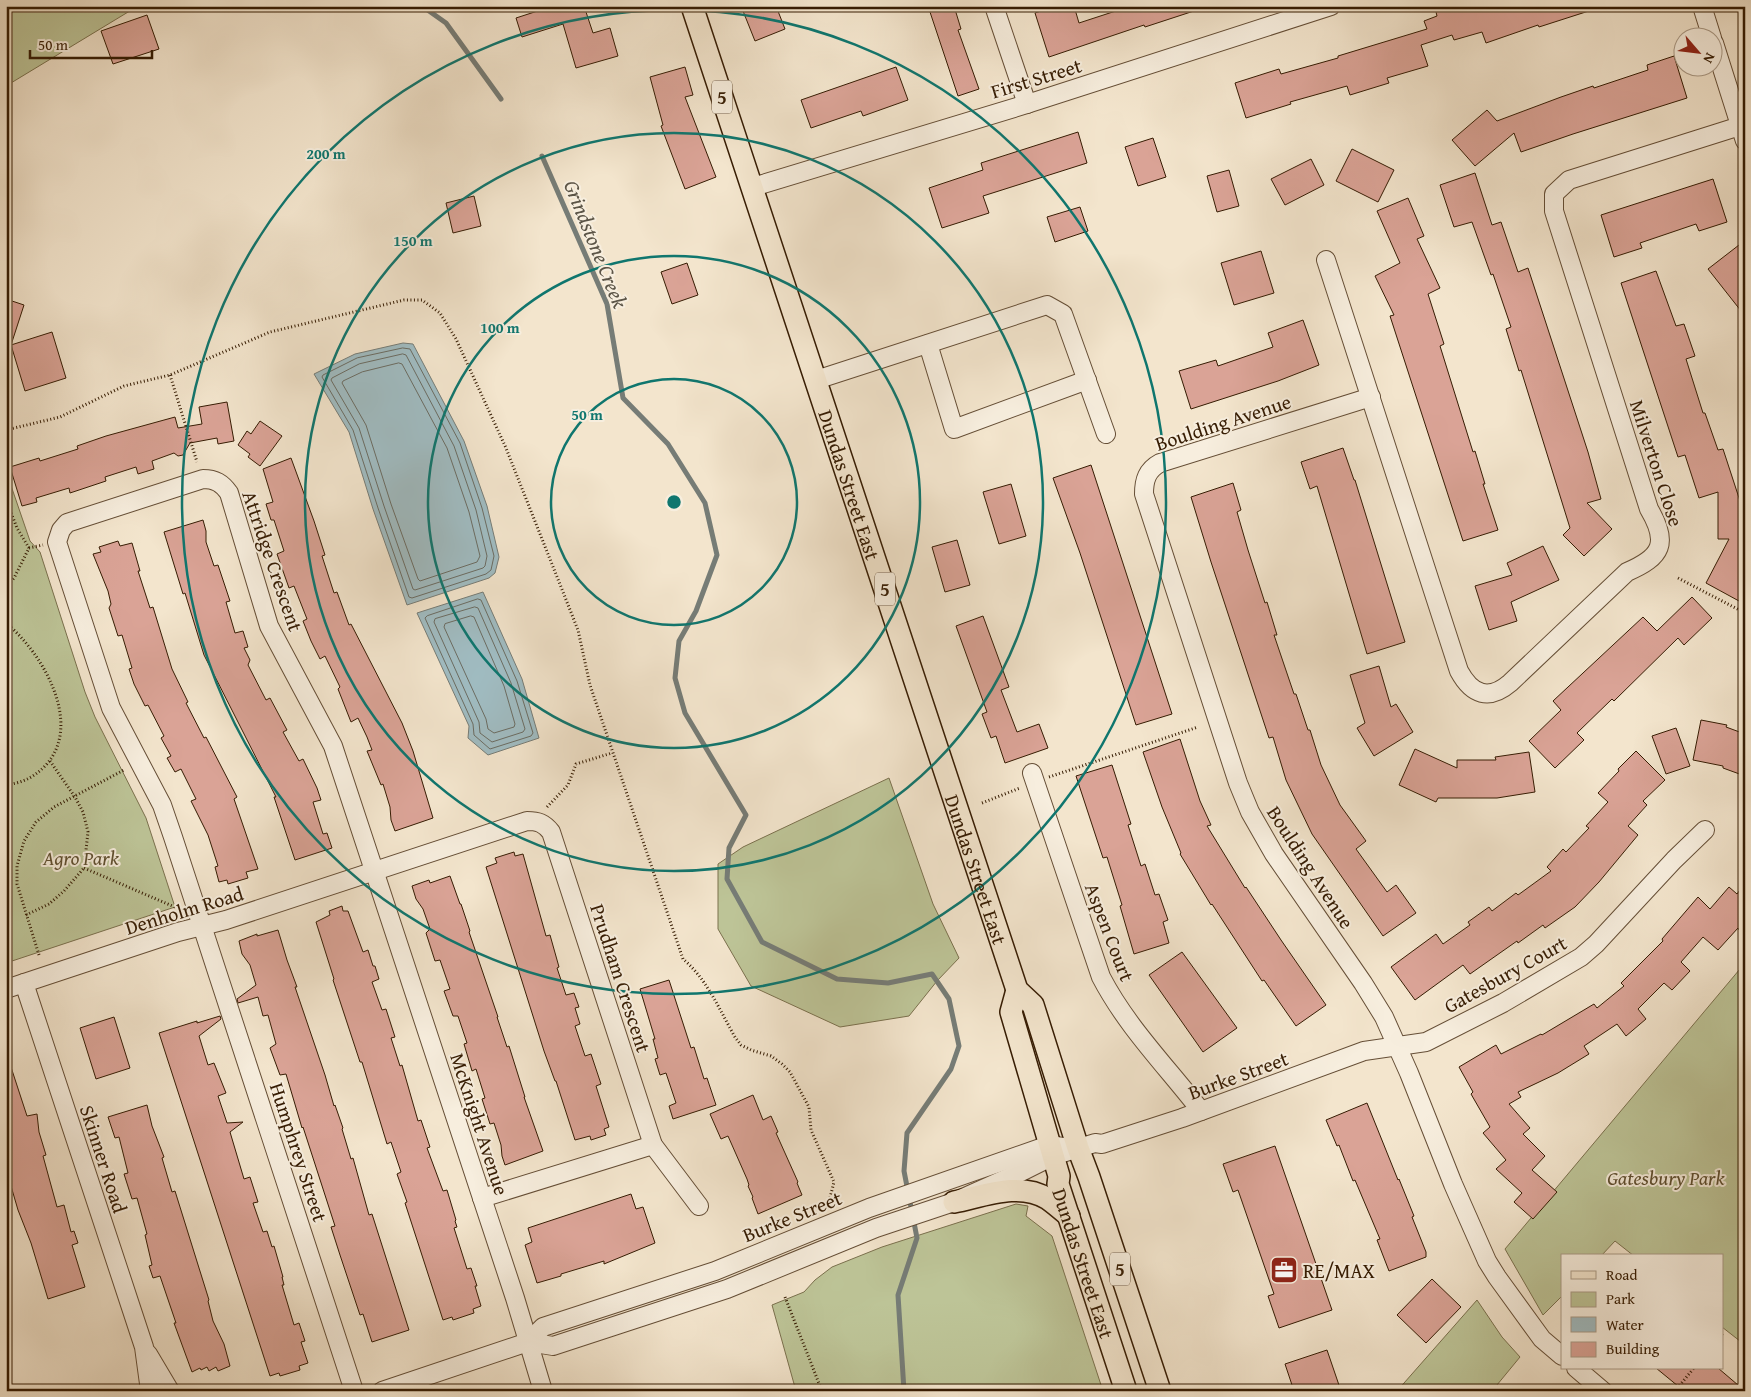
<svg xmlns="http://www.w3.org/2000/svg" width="1751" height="1397" viewBox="0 0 1751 1397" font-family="'Gentium Book Plus',serif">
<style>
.green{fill:#bdc497;stroke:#7a704d}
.water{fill:#a0bcc2;stroke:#767c76}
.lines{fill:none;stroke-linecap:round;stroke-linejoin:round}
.shore{stroke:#6b6c62;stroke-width:1}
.stream{stroke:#767c76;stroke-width:5}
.building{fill:#daa396;stroke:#361c03}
.minor-casing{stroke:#654e36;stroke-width:20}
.major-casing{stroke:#361c03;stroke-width:24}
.path{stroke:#361c03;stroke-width:3;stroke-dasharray:1 2.5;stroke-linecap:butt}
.minor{stroke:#f7eede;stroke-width:18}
.major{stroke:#f3e5cd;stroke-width:21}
.ring{fill:none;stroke:#0f766e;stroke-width:2.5}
.labels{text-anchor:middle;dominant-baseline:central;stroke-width:4;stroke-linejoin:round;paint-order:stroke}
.shield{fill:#f7eede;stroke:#705b45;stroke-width:1}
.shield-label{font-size:19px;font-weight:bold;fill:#361c03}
.street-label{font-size:20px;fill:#361c03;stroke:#f7eede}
.park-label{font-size:20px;font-style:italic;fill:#5e4e2f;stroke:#f7eede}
.poi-label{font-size:20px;fill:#361c03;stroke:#f7eede;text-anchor:start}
.water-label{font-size:21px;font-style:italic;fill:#5b5446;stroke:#f7eede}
.centre{fill:#0f766e;stroke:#f7eede;stroke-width:2.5}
.ring-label{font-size:15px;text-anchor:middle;font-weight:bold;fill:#0f766e;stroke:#f7eede;stroke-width:4;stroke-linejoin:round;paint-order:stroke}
</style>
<rect width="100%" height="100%" fill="#f3e5cd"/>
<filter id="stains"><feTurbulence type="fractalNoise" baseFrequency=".004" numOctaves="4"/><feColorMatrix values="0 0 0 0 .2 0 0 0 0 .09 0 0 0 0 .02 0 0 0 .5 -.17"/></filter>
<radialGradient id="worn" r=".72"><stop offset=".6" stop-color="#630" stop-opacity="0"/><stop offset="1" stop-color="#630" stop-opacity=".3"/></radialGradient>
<!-- green -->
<g class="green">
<path d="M6,6H138L6,86Z"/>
<path d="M6,471L30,541L40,552L85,692L95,717L146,818L175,907L6,963Z"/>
<path d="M889,778L933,904L959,958L937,981L909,1016L840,1027L751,986L718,929V864L743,847Z"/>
<path d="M1745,963V1345L1722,1327V1256H1634L1615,1241L1601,1256H1562V1296L1543,1315L1505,1249Z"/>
<path d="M1016,1204L1028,1206L1026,1216L1052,1236L1103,1391H796L772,1305L804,1292L815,1280L832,1267L882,1247Z"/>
<path d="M1477,1300L1502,1337L1520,1357L1492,1391H1397Z"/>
</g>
<!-- water -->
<g class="water">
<path d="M403,343L413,344L464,441L487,506L499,557L495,573L489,578L407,605L373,509L349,432L314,374L355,354Z"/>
<path d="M483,592L522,679L539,738L488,755L468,738L469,726L417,613Z"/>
</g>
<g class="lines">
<!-- shore -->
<g class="shore">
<path d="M403,348L410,349L460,443L482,508L494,556L491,570L486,574L412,598L409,597L378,508L353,430L322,377L323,375L357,358Z"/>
<path d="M403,354L406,355L454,446L476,510L487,556L485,566L483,568L415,590L413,589L384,506L359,428L331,380L332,378L359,364Z"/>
<path d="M399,363L402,364L447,448L469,512L480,556L477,562L420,581L418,579L391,504L366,425L342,383L343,381L362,372Z"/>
<path d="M478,599L481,600L517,681L533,733L531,736L490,749L474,735L473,724L425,618L427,616Z"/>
<path d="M475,607L478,608L511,683L525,729L523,732L492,742L480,733L479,722L434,622L435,619Z"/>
<path d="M471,616L474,617L504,686L515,724L514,727L494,733L488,729L486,719L444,627L445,624Z"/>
</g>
<!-- stream -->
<g class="stream">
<path d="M422,6L446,23L501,99"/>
<path d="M542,156L607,304L623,398L668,444L705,503L717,555L696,611L679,641L675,678L685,713L746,815L729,848L727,879L762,942L837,979L888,983L932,974L949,999L959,1046L951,1069L907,1133L904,1171L917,1238L898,1295L904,1391"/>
</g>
</g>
<!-- building -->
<g class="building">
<path d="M553,6H584L593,33L610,28L618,56L576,68L563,24L522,37L516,18Z"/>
<path d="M741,6H776L785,29L755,41Z"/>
<path d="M928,6H954L961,29L958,30L979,89L958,96Z"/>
<path d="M1056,6H1074L1079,23L1131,6H1199L1200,9L1145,27L1144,25L1049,57L1035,13Z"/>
<path d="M1456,6H1460L1461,11L1473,6H1594L1595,9L1539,27L1538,25L1486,43L1482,32L1454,40L1452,35L1421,45L1428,66L1387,78L1389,83L1350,95L1347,86L1290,102L1291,104L1246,118L1235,83L1279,69L1281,74L1338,58V56L1427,29L1424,21L1437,16L1436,12Z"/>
<path d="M147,15L159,49L113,64L101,31Z"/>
<path d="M1674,56L1687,98L1573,134L1521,152L1514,133L1475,166L1452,140L1487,110L1497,121L1561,97L1593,86L1594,88L1648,70L1647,65Z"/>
<path d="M685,67L693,95L685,97L716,177L685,189L661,126L663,125L650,77Z"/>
<path d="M896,67L908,100L863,116L861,111L811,128L801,100Z"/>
<path d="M1078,132L1087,163L983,196L989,213L942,228L929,188L983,170L981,163Z"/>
<path d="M1153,138L1166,177L1138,186L1125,147Z"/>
<path d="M1352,149L1394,170L1378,202L1336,181Z"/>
<path d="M1311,159L1324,185L1285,205L1271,179Z"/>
<path d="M1229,170L1239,206L1217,212L1207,176Z"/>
<path d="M1475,173L1492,225L1501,222L1518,272L1528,268L1588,452L1601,499L1587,503L1612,529L1584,556L1563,535L1570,528L1521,370L1519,371L1506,329L1511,327L1493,274L1491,275L1472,222L1454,227L1440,185Z"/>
<path d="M1713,179L1727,222L1699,231L1696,224L1640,243L1642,248L1614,257L1601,215Z"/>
<path d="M474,196L481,226L453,233L446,203Z"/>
<path d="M1408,198L1424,236L1417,239L1440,288L1428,294L1444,344L1440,346L1473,452L1475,451L1485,484H1483L1498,530L1463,541L1390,316L1394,315L1375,276L1400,263L1377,211Z"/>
<path d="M1080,207L1088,231L1055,242L1047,217Z"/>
<path d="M1739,245L1745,253V316L1708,269Z"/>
<path d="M1261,251L1274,293L1234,305L1221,263Z"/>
<path d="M687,263L698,295L672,304L661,272Z"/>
<path d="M1656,271L1676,326L1684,324L1695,356L1686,359L1703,413H1705L1718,450L1723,449L1741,504H1745V590L1739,601L1706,583L1729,539H1718V492L1699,498L1685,455L1678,457L1621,283Z"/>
<path d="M6,299L24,305L11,345L52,332L66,378L25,391L11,345L8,352L6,351Z"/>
<path d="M1303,320L1319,365L1278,381L1191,409L1179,371L1216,360L1218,366L1273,347L1268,333Z"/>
<path d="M227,402L234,441L218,444L217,438L190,443L183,455L178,456L174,453L152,461L154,469L138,474L136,467L105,477L106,481L70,493L69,488L36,498L37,502L22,506L10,467L39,458L40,461L78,449L77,446L106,436L175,417L178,428L202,424L199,407Z"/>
<path d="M260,421L282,436L260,466L248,457L250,454L238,445L247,431L251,434Z"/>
<path d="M1343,448L1354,480H1355L1405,642L1367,654L1317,486L1310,489L1301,462Z"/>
<path d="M291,458L314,521L325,555L322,556L334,593L337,592L349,625L351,624L402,723L413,751L433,818L395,831L391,820L390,807L383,784L381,785L367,751L372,750L367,737L358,718L351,722L338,689L340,687L325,656L320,659L311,641L303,621L307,619L294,586L289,588L277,554L284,551L274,520H271L266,504L273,502L263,469Z"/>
<path d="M1091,465L1172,714L1136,725L1080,553L1053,478Z"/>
<path d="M1233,483L1241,510L1237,512L1248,550L1265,603L1267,602L1277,635H1274L1294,694H1296L1308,730H1310L1321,765L1340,805L1366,841L1356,849L1387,892L1396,885L1416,913L1383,936L1312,834L1286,780L1273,737L1269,738L1211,562L1191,497Z"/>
<path d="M1011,484L1026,536L999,544L983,492Z"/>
<path d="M203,520L206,531V542L214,566L218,565L230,601L226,602L235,633L243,631L248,647L244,648L250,660L248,665L266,700L270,698L287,730L283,732L299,761L303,759L317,788L321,800L313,802L323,834L327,833L332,848L295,860L274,797H276L204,655L185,593L183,594L164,532Z"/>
<path d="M957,540L970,585L945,592L932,547Z"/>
<path d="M118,541L120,546L132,543L140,571H138L150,608L153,607L172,669L188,702L186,703L204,738L206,737L237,797L234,799L258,869L246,872L248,878L228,884L227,880L219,882L215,867L218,866L208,835L191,801L196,799L181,769L175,772L167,758L171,756L161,738L164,736L148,705L145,706L134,684L129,669L132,668L122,635L118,636L109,608L111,604L108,591L93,554L101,552L99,547Z"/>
<path d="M1543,546L1559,580L1511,602L1517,621L1489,630L1475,586L1512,575L1507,563Z"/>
<path d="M1692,597L1712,618L1684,645L1678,638L1614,701L1612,699L1577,733L1584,740L1555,768L1529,741L1561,710L1553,701L1643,617L1657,631Z"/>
<path d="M983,616L1009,687L1001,690L1017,732L1039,724L1048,748L1005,763L996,736L991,738L982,714L987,712L956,626Z"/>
<path d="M1379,666L1391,707L1396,704L1413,732L1374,756L1357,728L1365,723L1350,675Z"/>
<path d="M1701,720L1727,725L1726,727L1745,734V776L1723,768V766L1693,760Z"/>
<path d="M1676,728L1690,766L1666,774L1652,736Z"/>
<path d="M1180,739L1200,801L1211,825L1207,826L1245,888L1246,887L1281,940L1326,1005L1296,1026L1264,980L1262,981L1212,904L1211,905L1180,854L1181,853L1162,807L1143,752Z"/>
<path d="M1415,749L1457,768V760H1496L1495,757L1529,752L1535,792L1497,798H1438L1436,802L1399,785Z"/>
<path d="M1636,751L1665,780L1643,801L1647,805L1628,826L1638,835L1599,882L1575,907L1545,928L1543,925L1518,943L1517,941L1470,974L1463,965L1415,1000L1391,967L1436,934L1443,944L1470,925L1468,922L1489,907L1492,911L1516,893L1518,895L1551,871L1547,867L1563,849L1566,852L1589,828L1586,826L1608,802L1598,793L1619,771L1618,769Z"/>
<path d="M1112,765L1131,824L1128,825L1141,866L1145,864L1155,895L1159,894L1168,920L1163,922L1169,943L1134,954L1120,906L1122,905L1107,857L1103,858L1076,776Z"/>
<path d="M514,852L515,856L523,854L546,936L550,935L559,967L557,968L566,995L574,993L579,1007L575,1008L580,1024L575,1026L585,1056L591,1054L601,1084L596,1086L609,1127L604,1129L606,1135L591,1140L590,1136L575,1140L556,1081H555L544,1051L486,867L497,863L495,858Z"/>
<path d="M450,876L460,904H461L470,931L469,932L498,1017H497L507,1047L509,1046L525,1097H524L543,1151L505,1165L502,1156L501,1145L494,1123L490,1124L482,1099L485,1098L476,1069L472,1071L464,1044L467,1043L458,1016H453L444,991L450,989L440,960L435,961L426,933L430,929L423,909L416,899L412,886L429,880L430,883Z"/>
<path d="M1745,883V923L1739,930L1738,928L1718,950L1703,937L1681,962L1690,971L1672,990L1664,983L1638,1009L1646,1019L1626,1036L1617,1024L1584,1046L1589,1054L1558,1073L1518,1092L1521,1097L1509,1104L1530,1128L1523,1134L1545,1156L1532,1170L1557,1192L1533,1219L1514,1202L1522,1193L1496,1169L1506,1160L1483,1133L1490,1127L1471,1094L1473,1092L1459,1067L1496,1045L1501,1054L1541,1034L1542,1035L1594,1004L1597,1008L1624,986L1621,983L1663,941L1662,939L1698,897L1710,909L1729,887L1737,894Z"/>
<path d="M342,906L343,911H348L363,952L368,950L373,966H375L379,979L372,982L382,1010L386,1009L395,1037L391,1038L400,1066L402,1065L418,1121L421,1120L430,1147L427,1148L443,1191L447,1190L456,1220L455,1221L457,1227L454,1228L467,1269L471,1268L477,1286H475L481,1306L473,1309L474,1313L453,1320L452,1317L443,1320L405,1203L407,1202L397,1174L401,1172L391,1142L387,1144L362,1062H360L333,980L334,979L316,922L330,915L329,911Z"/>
<path d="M278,930L287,960L297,987H295L325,1075L334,1106L335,1105L343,1128L342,1129L351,1159L353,1158L369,1215L372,1214L409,1330L372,1342L363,1314L360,1315L340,1255L331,1227L335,1226L303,1127L302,1128L286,1074L280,1075L270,1048L276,1044L268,1015L263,1016L258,997L238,1003L237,999L256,985L250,965L242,954L239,941L257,934V936Z"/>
<path d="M1182,952L1237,1028L1203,1052L1149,975Z"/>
<path d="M669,980L691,1048L694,1047L704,1079L707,1078L716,1105L673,1119L669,1106L676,1103L666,1073L660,1075L655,1059L658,1058L653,1039H655L640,989Z"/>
<path d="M220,1016L221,1019L199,1036L208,1065L214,1063L226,1093L218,1096L227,1123L243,1122L230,1132L244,1179L250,1177L258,1202L253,1203L263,1232L267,1231L272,1247L274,1246L283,1277H282L284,1285H282L294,1325L299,1323L305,1341L301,1342L308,1363L299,1366L300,1370L280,1376L279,1373L270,1376L159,1033L197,1021V1023Z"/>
<path d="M114,1017L130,1068L96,1079L80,1028Z"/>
<path d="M6,1061H9L27,1116L37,1114L39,1132L46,1155L43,1156L57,1207L64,1205L71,1232L74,1231L78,1243L72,1245L85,1287L48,1299L31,1243L18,1210L6,1169Z"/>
<path d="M753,1095L763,1120L771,1116L778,1132L776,1133L798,1182L797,1183L802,1195L758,1214L752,1198L753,1197L748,1186L749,1185L747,1179L728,1136L721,1139L710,1114Z"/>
<path d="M1367,1103L1398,1180L1399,1179L1414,1216L1412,1217L1426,1252V1257L1389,1271L1377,1240L1380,1239L1355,1180L1353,1181L1339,1145L1337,1146L1326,1120Z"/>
<path d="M147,1105L152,1126L164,1157L162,1158L172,1192L175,1191L209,1300L208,1301L213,1321L224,1344L230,1366L218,1371L216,1367L209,1371L207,1367L201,1370L200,1368L192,1372L174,1323H176L160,1276L153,1278L149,1266L152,1265L145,1235L147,1234L137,1198L132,1199L124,1174L128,1173L119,1137L115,1138L108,1117Z"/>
<path d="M1275,1146L1332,1310L1279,1328L1268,1296L1274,1294L1238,1190L1233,1192L1223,1164Z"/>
<path d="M631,1194L636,1209L643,1207L655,1243L604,1264V1261L561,1274V1276L537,1283L525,1245L532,1242L528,1228Z"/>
<path d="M1432,1279L1461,1307L1426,1343L1397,1315Z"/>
<path d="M1327,1350L1341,1391H1294L1285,1364Z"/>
<path d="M1656,1368H1718L1745,1391H1684Z"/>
</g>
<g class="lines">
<!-- minor casing -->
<g class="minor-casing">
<g id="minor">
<path d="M994,6L1027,104"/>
<path d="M1702,6L1712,38"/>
<path d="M1714,43L1745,141"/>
<path d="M753,187L1027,104L1331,6"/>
<path d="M1326,260L1459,671C1472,695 1489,701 1510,683L1627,572C1662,557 1669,543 1649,509L1554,211V194L1569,180L1740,126"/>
<path d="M928,344L954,429L1087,380"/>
<path d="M816,380L1047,305L1063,314L1106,434"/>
<path d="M1371,397L1160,463C1147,470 1144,480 1144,494L1238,783L1250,812L1274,854L1363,983L1384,1017L1409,1073L1453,1184L1487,1261L1497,1277L1542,1339L1562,1356"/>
<path d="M1032,773L1101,977C1127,1027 1167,1067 1201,1111"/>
<path d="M24,983L144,1347L150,1391"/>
<path d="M6,989L178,932L226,920L527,821C538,821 544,823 551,832L653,1145L699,1206"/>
<path d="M482,1198L653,1145"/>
<path d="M528,1342L553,1346L727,1289L876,1228L954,1202L1021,1172L1053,1156L1095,1143L1102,1144L1182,1118L1364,1051L1426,1042L1503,1003L1581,957L1596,944L1674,860L1705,830"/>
<path d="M148,1354L170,1391"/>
<path d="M1576,1368L1603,1391"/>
<path d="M354,1391L173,837L162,805L111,708L57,542L61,530L67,523L203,479C215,479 222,483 229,493L269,626L333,746L515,1298L543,1391"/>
<path d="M382,1391L528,1342L543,1327L715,1271L869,1208L1049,1145L1063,1147"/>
</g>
</g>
<!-- major casing -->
<g class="major-casing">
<g id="major">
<path id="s1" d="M692,6C802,334 907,663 1017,990L1033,1005L1078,1148L1089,1177L1160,1391"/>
<path id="s2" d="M1017,990L1011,1012L1059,1176L1058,1184L1126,1391"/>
<path d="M954,1202C984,1196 1020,1181 1048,1199C1055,1204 1062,1210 1069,1216"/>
</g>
</g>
<!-- path -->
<g class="path">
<path d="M170,375L197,462"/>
<path d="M6,430L60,417L124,386L170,375L270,332L404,300H422L440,313L456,339L506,448L578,630L590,685L683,959C707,979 719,1009 735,1037L741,1045L751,1050L771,1056L782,1064L790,1072L809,1107L811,1130L834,1182L830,1198"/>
<path d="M6,500L17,528L29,548"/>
<path d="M1678,578L1745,613"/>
<path d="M6,587L14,578L29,548L43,545"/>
<path d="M6,623C43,653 85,726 44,767C33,778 21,783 6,785"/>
<path d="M1049,777L1198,727"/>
<path d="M982,803L1020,788"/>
<path d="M547,807L568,785L576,764L612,753"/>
<path d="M84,868L177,908"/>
<path d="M26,915L49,904L64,891L84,868L88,832L83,812L75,797L50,761"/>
<path d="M39,955L17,884V866L24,841L36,822L54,807L124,770"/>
<path d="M785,1297L820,1386V1391"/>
<path d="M1722,1334L1724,1333"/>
<path d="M1675,1391L1694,1368"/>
</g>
<!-- minor -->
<use href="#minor" class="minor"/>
<!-- major -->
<use href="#major" class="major"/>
</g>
<!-- distance rings -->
<g class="ring">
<circle cx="674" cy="502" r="123"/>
<circle cx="674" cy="502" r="246"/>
<circle cx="674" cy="502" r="369"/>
<circle cx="674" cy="502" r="492"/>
</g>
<!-- icons -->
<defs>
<g id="office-square" transform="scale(1.4375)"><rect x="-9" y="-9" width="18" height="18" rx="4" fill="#8f2418" stroke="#f7eede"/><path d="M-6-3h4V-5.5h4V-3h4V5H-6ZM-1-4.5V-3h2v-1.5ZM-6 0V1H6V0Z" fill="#fff"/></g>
</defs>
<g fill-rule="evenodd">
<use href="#office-square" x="1284" y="1270"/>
</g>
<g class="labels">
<!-- shield labels -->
<g class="shield">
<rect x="712" y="80.5" width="20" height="33" rx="4"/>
<rect x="875" y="572.5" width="20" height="33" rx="4"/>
<rect x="1110" y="1252.5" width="20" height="33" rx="4"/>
</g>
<g class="shield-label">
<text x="722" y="97">5</text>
<text x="885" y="589">5</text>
<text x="1120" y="1269">5</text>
</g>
<!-- street labels -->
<g class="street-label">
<text transform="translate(1036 78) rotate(-17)">First Street</text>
<text transform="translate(1223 422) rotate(-18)">Boulding Avenue</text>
<text transform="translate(1657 463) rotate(72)">Milverton Close</text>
<text stroke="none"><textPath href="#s1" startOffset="504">Dundas Street East</textPath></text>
<text transform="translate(273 561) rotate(71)">Attridge Crescent</text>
<text transform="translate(1311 867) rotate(57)">Boulding Avenue</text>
<text stroke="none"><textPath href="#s1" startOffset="909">Dundas Street East</textPath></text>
<text transform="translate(184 910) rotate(-17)">Denholm Road</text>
<text transform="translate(1110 932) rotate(69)">Aspen Court</text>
<text transform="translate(1505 974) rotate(-29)">Gatesbury Court</text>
<text transform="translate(621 978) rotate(72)">Prudham Crescent</text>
<text transform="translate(1238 1075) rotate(-20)">Burke Street</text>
<text transform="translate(480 1124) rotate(72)">McKnight Avenue</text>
<text transform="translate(299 1152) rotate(72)">Humphrey Street</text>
<text transform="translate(104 1159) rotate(72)">Skinner Road</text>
<text transform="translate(792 1216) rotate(-22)">Burke Street</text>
<text stroke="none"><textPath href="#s2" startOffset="285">Dundas Street East</textPath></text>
</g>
<!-- park labels -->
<g class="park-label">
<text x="81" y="857">Agro Park</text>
<text x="1666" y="1177">Gatesbury Park</text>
</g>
<!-- poi labels -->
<g class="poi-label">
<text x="1303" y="1270">RE/MAX</text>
</g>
<!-- water labels -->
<g class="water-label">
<text transform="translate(596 244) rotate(68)">Grindstone Creek</text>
</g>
</g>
<circle cx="674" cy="502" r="8" class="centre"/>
<g class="ring-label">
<text x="326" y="159">200 m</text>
<text x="413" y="246">150 m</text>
<text x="500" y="333">100 m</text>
<text x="587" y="420">50 m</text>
</g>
<!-- margin -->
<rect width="1751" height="1397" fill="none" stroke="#f3e5cd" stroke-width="25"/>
<rect x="8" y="8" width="1736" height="1382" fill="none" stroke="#361c03" stroke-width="2.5"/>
<rect x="12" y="12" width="1726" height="1372" fill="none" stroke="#361c03"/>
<!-- legend -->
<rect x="1561" y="1254" width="162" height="115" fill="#f7eede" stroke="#aa9a86"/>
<rect x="1571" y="1271" width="25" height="8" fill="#f3e5cd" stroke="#aa9a86"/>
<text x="1606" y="1280" font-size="15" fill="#361c03">Road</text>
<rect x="1571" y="1292" width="25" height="15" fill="#bdc497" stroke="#aa9a86"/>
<text x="1606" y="1304" font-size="15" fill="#361c03">Park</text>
<rect x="1571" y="1317" width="25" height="15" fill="#a0bcc2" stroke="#aa9a86"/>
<text x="1606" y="1330" font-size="15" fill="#361c03">Water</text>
<rect x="1571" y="1342" width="25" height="15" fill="#daa396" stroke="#aa9a86"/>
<text x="1606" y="1354" font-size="15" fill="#361c03">Building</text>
<!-- north arrow -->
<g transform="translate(1698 52) rotate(118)"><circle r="24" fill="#f7eede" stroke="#aa9a86"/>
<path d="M0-4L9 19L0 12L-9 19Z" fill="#8f2418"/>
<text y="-8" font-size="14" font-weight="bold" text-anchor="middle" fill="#361c03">N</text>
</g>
<!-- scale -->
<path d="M30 50v8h122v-8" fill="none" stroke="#361c03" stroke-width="2.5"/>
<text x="38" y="50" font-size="15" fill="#361c03" stroke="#f7eede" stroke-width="4" paint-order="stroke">50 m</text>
<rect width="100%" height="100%" filter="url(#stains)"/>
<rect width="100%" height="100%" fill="url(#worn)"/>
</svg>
